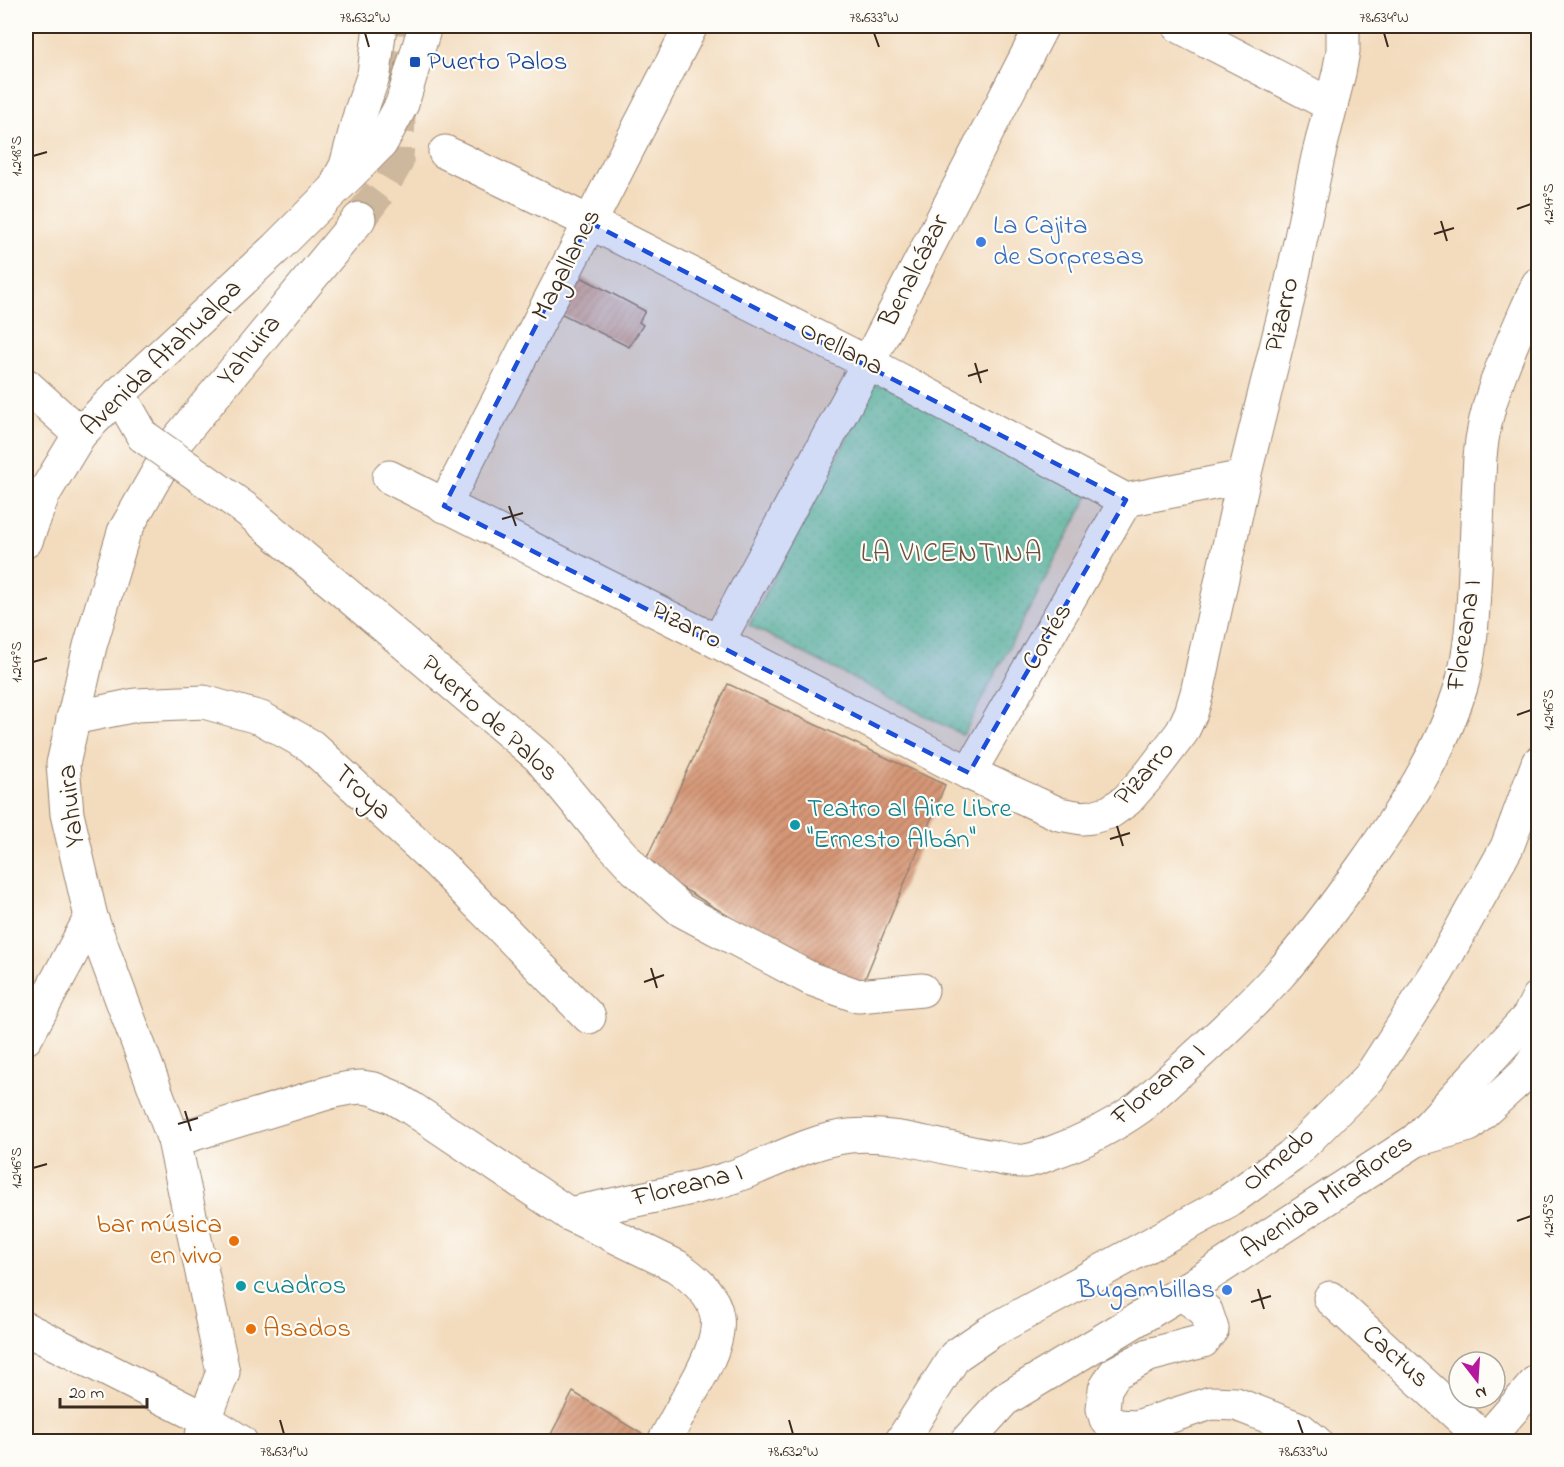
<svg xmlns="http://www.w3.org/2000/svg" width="1564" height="1467" viewBox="0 0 1564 1467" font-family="'Indie Flower',sans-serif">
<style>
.park{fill:url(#park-dots);stroke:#5e805b;stroke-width:1.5}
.building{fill:url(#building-hatch)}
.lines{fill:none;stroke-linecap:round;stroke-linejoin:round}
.major-tunnel{stroke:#ceb89d;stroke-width:33;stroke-dasharray:33 16;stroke-linecap:butt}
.minor-casing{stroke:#97826e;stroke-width:35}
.major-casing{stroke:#97826e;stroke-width:35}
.minor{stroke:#fff;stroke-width:33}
.major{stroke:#fff;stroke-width:33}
.minor-bridge-casing{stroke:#97826e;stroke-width:35;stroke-linecap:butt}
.minor-bridge{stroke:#fff;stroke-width:33}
.marked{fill:#1d4ed8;fill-opacity:0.2;stroke:#1d4ed8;stroke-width:4.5;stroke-dasharray:12 8;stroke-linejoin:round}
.ticks{fill:none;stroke:#3b2a1e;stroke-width:2}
.transit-dot{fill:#1a4fb4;stroke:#fdfcf7;stroke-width:2}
.shop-dot{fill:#3f7fe0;stroke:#fdfcf7;stroke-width:2}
.culture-dot{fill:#0f9aa8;stroke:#fdfcf7;stroke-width:2}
.food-dot{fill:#e8710a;stroke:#fdfcf7;stroke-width:2}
.labels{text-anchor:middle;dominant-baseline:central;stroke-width:4.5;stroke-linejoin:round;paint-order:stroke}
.transit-label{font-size:27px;fill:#164399;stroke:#fdfcf7;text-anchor:start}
.shop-label{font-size:27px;fill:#366cbe;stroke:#fdfcf7;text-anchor:start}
.street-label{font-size:27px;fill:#3b2a1e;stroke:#fdfcf7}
.culture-label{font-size:27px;fill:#0d838f;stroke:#fdfcf7;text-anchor:start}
.food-label{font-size:27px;fill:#c56008;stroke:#fdfcf7;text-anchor:end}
.neighbourhood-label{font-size:28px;letter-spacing:1.5px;fill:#71503d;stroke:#fdfcf7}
.neatline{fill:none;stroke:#3b2a1e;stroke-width:2}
.ticks-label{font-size:15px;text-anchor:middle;fill:#3b2a1e}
</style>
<defs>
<pattern id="park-dots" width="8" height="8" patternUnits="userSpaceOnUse" patternTransform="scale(1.5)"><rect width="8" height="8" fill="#81d598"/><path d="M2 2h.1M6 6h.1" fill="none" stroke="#70b783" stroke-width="1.8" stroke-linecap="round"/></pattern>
<pattern id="building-hatch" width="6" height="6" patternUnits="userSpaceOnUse" patternTransform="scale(1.5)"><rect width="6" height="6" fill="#d69777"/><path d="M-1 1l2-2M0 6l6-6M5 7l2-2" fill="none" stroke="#af7b61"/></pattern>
</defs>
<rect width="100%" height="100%" fill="#fdfcf7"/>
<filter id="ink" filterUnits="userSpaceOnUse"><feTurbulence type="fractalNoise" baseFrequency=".0167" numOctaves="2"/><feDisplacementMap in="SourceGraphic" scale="12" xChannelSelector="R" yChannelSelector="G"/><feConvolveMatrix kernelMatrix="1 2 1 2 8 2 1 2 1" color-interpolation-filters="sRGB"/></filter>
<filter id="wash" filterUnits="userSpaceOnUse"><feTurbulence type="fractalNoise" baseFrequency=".008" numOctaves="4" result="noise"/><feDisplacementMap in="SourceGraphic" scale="24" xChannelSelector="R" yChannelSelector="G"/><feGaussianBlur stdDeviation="1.35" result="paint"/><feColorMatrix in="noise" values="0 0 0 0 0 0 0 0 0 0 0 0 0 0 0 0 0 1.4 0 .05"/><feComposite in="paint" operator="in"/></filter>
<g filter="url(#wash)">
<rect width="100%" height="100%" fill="#f3dbbd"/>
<!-- park -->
<path class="park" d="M877,381L1091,491L963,735L749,625Z"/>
<g id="blocks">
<!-- building -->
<g class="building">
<path d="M579,276L645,311L639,322L643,325L629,347L560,313Z"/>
<path d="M728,684L945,785L861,988L814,969L691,893L643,866Z"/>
<path d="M573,1392L650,1439L648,1442H547Z"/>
</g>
</g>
</g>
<g filter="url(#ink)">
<use href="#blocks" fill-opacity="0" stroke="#97826e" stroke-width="1.5"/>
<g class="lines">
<!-- major-tunnel -->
<path class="major-tunnel" d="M359,219L380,191L397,162L403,26"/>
<!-- minor casing -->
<g class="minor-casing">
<g id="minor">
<path d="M1179,26L1331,105"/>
<path d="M445,152L589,222L868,363L1126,500L1244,477"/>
<path d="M339,179L346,166L360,114L374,74L380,26"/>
<path d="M26,385L80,434"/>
<path d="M119,394L143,436"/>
<path d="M188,468L247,510L539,757L601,832L636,870L681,910L811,979L858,996L922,990"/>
<path d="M389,477L718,642L969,773L1059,814L1082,818L1092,817L1110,812L1127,800L1150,774L1182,732L1191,713L1197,693L1244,477L1288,299L1318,157L1339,73L1343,51V26"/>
<path d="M444,506L691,26"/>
<path d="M26,541L43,495L80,434L119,394L276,248L381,143L402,104L425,26"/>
<path d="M718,642L868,363L1042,26"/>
<path d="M73,718L136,705L204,702L261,718L311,746L436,861L589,1017"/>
<path d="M969,773L1126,500"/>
<path d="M26,1038L91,917"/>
<path d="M174,1140L334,1091L350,1088L362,1087L374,1089L393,1097L411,1108L569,1214L676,1266C728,1301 726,1328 698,1380C686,1401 675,1421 664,1442"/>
<path d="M1416,1140L1469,1125L1526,1073L1538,1053"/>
<path d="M569,1214C619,1203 670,1194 720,1181C763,1169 805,1141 849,1136C896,1131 943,1149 989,1156C1000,1158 1013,1162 1025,1161C1034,1160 1043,1156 1051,1153C1083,1142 1112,1127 1140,1107C1187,1064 1235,1023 1278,976C1309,941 1337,903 1364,865C1404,808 1440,755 1461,687C1472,649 1473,609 1475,570C1477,532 1478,494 1480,457C1485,395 1514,340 1538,284"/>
<path d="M1181,1293L1206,1311L1212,1329L1203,1341L1149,1355L1115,1373L1105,1389L1103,1409L1106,1419L1117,1426L1137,1427L1211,1403L1236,1404L1300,1429L1316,1442"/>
<path d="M1330,1298L1487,1442"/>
<path d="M26,1329L205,1419L241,1442"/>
<path d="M1486,1440L1538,1380"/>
</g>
</g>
<!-- major casing -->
<g class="major-casing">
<g id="major">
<path d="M201,1442L205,1419L223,1372L174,1140L91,917L67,814L63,764L90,646L124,532L174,444L359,219"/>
<path d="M901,1442L955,1356L990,1332L1226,1203L1291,1156L1369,1078L1438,971L1507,847L1538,763"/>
<path d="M966,1442L1004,1400L1181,1293L1416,1140L1529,1016L1538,998"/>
</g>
</g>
<!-- minor -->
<use href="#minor" class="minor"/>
<!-- major -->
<use href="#major" class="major"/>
<!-- minor-bridge casing -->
<g class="minor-bridge-casing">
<path id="minor-bridge" d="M143,436L188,468"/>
</g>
<!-- minor-bridge -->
<use href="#minor-bridge" class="minor-bridge"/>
</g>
</g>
<!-- marked area -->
<path class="marked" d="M589,222L1126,500L969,773L444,506Z"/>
<!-- ticks -->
<path class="ticks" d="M365,33L369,47M874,33L879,47M1384,33L1388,47M33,156L47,152M1517,209L1531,204M1441,221L1447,241M1434,234L1454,228M975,363L981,383M968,376L988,370M509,506L516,526M502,519L523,513M33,662L47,658M1517,715L1531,710M1117,826L1123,846M1110,839L1130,833M651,968L657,988M644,982L664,975M185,1111L191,1131M178,1124L198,1118M33,1168L47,1164M1517,1221L1531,1216M1258,1289L1264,1309M1251,1302L1271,1296M280,1420L284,1434M789,1420L793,1434M1298,1420L1303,1434"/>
<!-- markers -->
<rect class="transit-dot" x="409" y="56" width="12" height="12" rx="3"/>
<g class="shop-dot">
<circle cx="981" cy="242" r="6"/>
<circle cx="1227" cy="1290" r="6"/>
</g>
<g class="culture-dot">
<circle cx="795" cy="825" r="6"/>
<circle cx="241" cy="1286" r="6"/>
</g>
<g class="food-dot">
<circle cx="234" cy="1241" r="6"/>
<circle cx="251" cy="1329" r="6"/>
</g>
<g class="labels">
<!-- transit labels -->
<g class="transit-label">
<text x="427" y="62">Puerto Palos</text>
</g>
<!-- shop labels -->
<g class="shop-label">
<text x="993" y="226">La Cajita<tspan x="993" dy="31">de Sorpresas</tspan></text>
<text x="1215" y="1290" text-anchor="end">Bugambillas</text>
</g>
<!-- street labels -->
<g class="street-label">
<text transform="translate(567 265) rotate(-63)">Magallanes</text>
<text transform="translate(915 271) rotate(-63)">Benalcázar</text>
<text transform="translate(1283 315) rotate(-77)">Pizarro</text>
<text transform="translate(841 349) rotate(27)">Orellana</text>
<text transform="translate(250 351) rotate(-51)">Yahuira</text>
<text transform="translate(162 358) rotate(-44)">Avenida Atahualpa</text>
<text transform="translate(686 626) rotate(27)">Pizarro</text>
<text transform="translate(1465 635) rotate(-81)">Floreana I</text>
<text transform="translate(1048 637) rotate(-60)">Cortés</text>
<text transform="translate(489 719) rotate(42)">Puerto de Palos</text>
<text transform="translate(1145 774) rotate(-48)">Pizarro</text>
<text transform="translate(362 793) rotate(43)">Troya</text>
<text transform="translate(72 806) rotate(-96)">Yahuira</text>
<text transform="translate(1159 1085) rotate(-40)">Floreana I</text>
<text transform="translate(1279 1160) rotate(-40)">Olmedo</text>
<text transform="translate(688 1186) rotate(-14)">Floreana I</text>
<text transform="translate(1327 1197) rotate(-34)">Avenida Miraflores</text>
<text transform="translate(1395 1357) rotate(42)">Cactus</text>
</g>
<!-- culture labels -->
<g class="culture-label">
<text x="807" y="809">Teatro al Aire Libre<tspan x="807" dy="31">"Ernesto Albán"</tspan></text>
<text x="253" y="1286">cuadros</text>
</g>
<!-- food labels -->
<g class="food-label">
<text x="222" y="1225">bar música<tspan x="222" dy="31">en vivo</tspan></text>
<text x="263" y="1329" text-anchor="start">Asados</text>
</g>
<!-- neighbourhood labels -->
<g class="neighbourhood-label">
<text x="952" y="554">LA VICENTINA</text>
</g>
</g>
<!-- margin -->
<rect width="1564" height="1467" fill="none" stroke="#fdfcf7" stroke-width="66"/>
<!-- north arrow -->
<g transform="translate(1477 1380) rotate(163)"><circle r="28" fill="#fdfcf7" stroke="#afa8a0" stroke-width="1.5"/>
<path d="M0-4.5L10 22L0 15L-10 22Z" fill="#b5179e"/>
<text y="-9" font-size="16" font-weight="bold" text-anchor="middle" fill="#3b2a1e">N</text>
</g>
<!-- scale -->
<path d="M60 1398v9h87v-9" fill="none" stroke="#3b2a1e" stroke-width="3"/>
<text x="69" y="1398" font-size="18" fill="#3b2a1e" stroke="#fdfcf7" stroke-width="4.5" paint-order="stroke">20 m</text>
<rect x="33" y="33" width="1498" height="1401" class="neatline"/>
<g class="ticks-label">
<text x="365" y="22">78.632°W</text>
<text x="874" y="22">78.633°W</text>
<text x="1384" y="22">78.634°W</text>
<text transform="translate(16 156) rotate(-90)" y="5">1.248°S</text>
<text transform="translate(1548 204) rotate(-90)" y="5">1.247°S</text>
<text transform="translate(16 662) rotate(-90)" y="5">1.247°S</text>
<text transform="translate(1548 710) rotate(-90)" y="5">1.246°S</text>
<text transform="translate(16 1168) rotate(-90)" y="5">1.246°S</text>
<text transform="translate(1548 1216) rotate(-90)" y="5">1.245°S</text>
<text x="284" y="1456">78.631°W</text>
<text x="793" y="1456">78.632°W</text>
<text x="1303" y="1456">78.633°W</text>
</g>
</svg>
